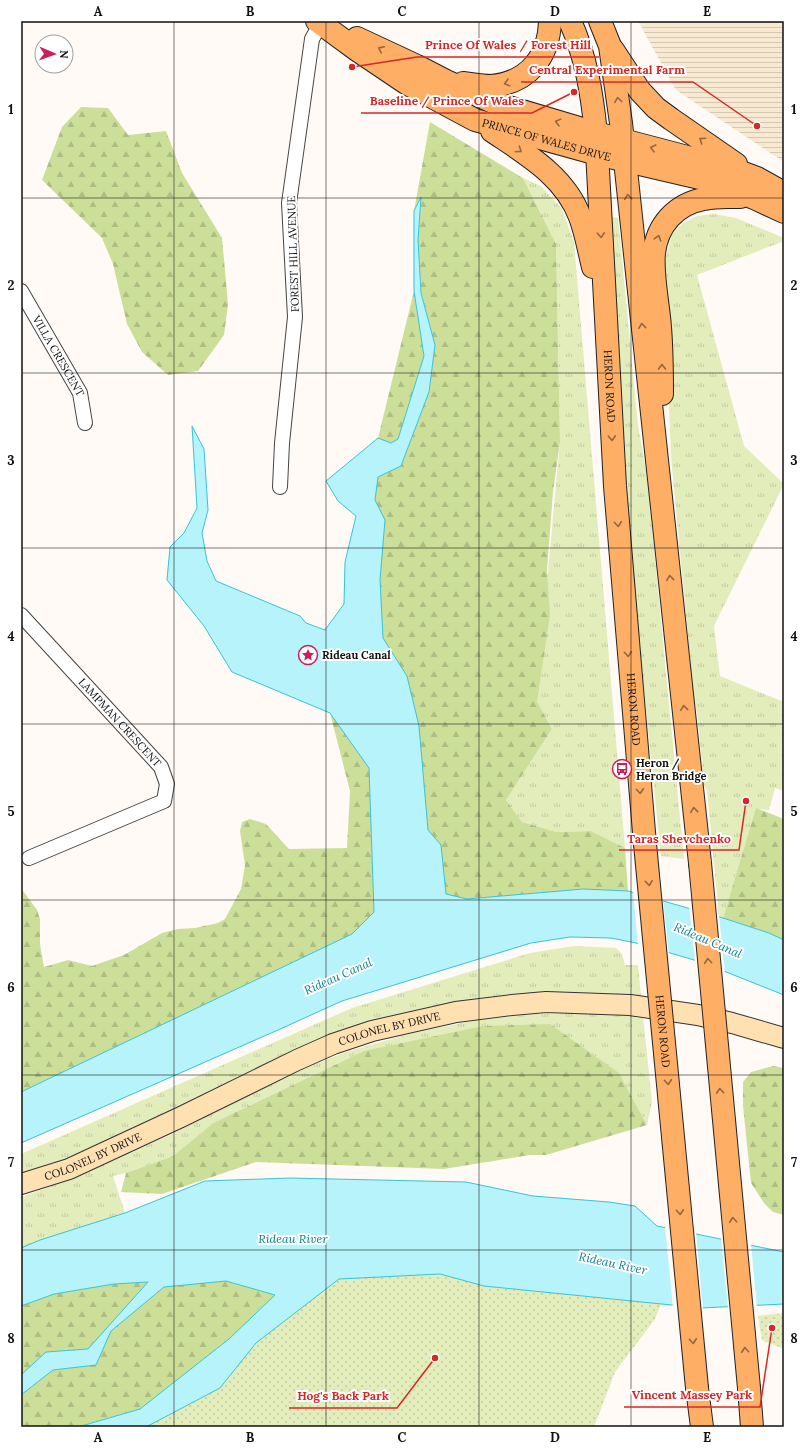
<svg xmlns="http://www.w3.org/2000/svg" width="805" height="1448" viewBox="0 0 805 1448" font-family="Lora,serif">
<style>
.farmland{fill:url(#farmland-rules)}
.grass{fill:url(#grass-tufts)}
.forest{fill:url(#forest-firs)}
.park{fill:url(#park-dots)}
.water{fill:#b6f3fa;stroke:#38c3d6}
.pier{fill:#fffaf5}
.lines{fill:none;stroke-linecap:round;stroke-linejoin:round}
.minor-casing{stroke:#444;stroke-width:16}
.secondary-casing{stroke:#333;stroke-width:22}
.primary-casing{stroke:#222;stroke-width:24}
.minor{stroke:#fff;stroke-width:14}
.secondary{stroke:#ffe0b0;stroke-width:20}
.primary{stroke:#ffae65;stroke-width:22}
.primary-bridge-casing{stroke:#222;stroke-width:24;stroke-linecap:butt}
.primary-bridge{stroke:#ffae65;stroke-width:22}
.oneway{stroke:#94673f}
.grid{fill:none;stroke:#111;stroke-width:1;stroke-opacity:0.55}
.labels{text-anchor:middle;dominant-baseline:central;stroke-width:4;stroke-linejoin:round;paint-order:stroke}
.street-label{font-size:11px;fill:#111;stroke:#fff}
.poi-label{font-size:11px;font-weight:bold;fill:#111;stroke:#fff;text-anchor:start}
.water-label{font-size:12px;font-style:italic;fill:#108095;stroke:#fff}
.leader{fill:none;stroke:#d62828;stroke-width:1.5}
.callout-dot{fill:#d62828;stroke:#fff;stroke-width:1.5}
.callout-label{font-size:12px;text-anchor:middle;font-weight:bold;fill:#d62828;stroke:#fff;stroke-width:4;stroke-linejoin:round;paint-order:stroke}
.neatline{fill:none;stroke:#111;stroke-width:1.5}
.grid-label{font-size:13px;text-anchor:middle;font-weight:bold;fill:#111}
</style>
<defs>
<pattern id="farmland-rules" width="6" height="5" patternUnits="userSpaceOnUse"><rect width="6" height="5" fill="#f8ead2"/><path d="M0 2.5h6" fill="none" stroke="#d4c8b3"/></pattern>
<pattern id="grass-tufts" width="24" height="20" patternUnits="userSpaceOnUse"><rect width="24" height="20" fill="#e3edbb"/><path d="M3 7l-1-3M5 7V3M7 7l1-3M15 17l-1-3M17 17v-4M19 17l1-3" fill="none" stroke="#c2caa0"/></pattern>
<pattern id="forest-firs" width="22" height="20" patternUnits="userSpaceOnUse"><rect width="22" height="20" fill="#ccdf99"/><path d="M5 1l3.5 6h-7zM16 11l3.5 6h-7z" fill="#aebe83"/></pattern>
<pattern id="park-dots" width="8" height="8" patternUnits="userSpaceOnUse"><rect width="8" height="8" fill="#e3edbb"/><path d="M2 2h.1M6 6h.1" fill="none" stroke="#c2caa0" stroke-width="1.8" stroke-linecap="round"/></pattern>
</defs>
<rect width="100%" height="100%" fill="#fffaf5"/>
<!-- farmland -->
<path class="farmland" d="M638,21H784V162L676,90Z"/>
<!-- grass -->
<g class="grass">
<path d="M523,178L541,186L562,209L574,242L625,848L591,831L557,832L522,822L506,800L552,729L536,702L560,441L556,244Z"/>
<path d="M714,214L736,218L784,238V241L697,275L744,446L784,484L714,626L720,676L784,702V791L775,788L769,810L756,809L723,918L719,917L707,790L704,786L697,712L694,700L671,457L664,283L666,256L672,234L682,224L697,216Z"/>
<path d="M612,217L618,218L638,425L647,476L684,859L661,856L632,572Z"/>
<path d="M574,946L616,948L622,954L625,965H638L641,996L591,994L347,1031L283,1056L168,1115L47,1167L21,1176V1154L352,1008L530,953Z"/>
<path d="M591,1013L643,1016L652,1102L647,1125L619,1073L364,1051L213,1123L173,1156L126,1173L113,1176L125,1213L40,1240L21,1248V1197L49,1187L170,1135L284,1076L349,1051L409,1034L476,1020L535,1014Z"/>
</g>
<!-- forest -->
<g class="forest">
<path d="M81,107L108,108L128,135L166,131L182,173L222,238L228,304L224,335L198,371L168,375L142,352L127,324L113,264L102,238L42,180L62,127Z"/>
<path d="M430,122L523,178L556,244L560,441L553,492L547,570L550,615L537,702L552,729L506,800L522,822L557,832L591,831L625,848L628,891L583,889L467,899L446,894L441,845L428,830L419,726L407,676L383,638L375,500L378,477L401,466L429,392L435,345L421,293L418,240L421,198L414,211Z"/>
<path d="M414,291L424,356L398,439L391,443L378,438Z"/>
<path d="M330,713L369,768L374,912L352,934L21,1092V888L37,910L40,919V944L44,967L68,960L92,966L124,955L162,933L178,929L195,928L218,923L225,919L241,889L245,865L240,831L242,822L250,819L266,824L289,849L347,848L350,791Z"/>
<path d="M756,808L784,819V940L769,933L723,918Z"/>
<path d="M550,1024L619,1073L647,1125L546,1155H530L444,1169L256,1162L162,1194L121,1192L126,1173L173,1156L213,1123L364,1051L483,1026Z"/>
<path d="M773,1066L784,1068V1215L773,1212L764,1203L751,1183L743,1106V1082L751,1072Z"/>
<path d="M226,1281L275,1295L229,1339L140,1409L78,1427H21V1395L53,1370L96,1365L111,1331L164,1287Z"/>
<path d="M149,1282L88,1349L46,1352L21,1375V1306L54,1294L114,1284Z"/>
</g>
<!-- park -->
<g class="park">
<path d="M440,1274L484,1286L661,1304L655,1319L615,1372L594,1427H146L220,1388L256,1343L338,1279Z"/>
<path d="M784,1313V1349L762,1340L758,1316Z"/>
</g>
<!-- water -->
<g class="water">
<path d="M421,197L418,240L421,293L435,345L429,392L401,466L378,477L375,500L385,520L380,580L383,638L407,676L419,726L428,830L441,845L446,894L467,899L583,889L628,891L723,918L769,933L784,940V995L701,962L636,943L611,938L570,937L531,943L342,1001L278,1030L21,1143V1092L352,934L374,912L369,768L330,713L232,672L204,626L167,580L170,547L184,533L197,508L192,426L204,449L208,510L202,533L207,561L216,581L300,616L306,623L325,630L344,604L345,562L356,516L338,501L326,481L378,438L391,443L398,439L424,356L414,291V211Z"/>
<path d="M290,1178L466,1182L533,1196L609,1202L635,1206L657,1226L784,1252V1304L701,1308L484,1286L440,1274L339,1279L256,1343L220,1388L146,1427H78L140,1409L229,1339L275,1295L226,1281L164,1287L111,1331L96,1365L53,1370L21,1395V1375L46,1352L88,1349L148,1282L114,1284L54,1294L21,1306V1248L40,1240L125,1213L205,1181Z"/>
</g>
<!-- pier -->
<g class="pier">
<path d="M633,890L663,899L669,954L638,946Z"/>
<path d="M689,906L719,915L725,973L695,962Z"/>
<path d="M665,1226L696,1232L703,1310L673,1308Z"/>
<path d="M721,1237L751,1243L757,1308L728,1309Z"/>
</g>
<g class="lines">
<!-- minor casing -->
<g class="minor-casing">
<g id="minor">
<path id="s1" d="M21,291L80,393L85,423"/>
<path d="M280,487L282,443L295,317L289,203L312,39L321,23"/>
<path id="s2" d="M21,615L161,767L167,784L164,801L29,858"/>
</g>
</g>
<!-- secondary casing -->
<g class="secondary-casing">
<g id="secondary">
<path id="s3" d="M21,1184L69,1169L181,1117L297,1060L333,1044L372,1031L456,1012L512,1005L546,1002L630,1005L698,1015L732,1023L784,1038"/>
</g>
</g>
<!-- primary casing -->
<g class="primary-casing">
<g id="primary">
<path id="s4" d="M317,21L327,28L357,50L406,83L475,120L597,154L704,179L754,198L784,212"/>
<path id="s5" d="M570,21C586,56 592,94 596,133L615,486L645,844"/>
<path d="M600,21L610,46L621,123L700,863"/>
<path d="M357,38L417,66L446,81L495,103L596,133L733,169L757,178L784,193"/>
<path d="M613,50L640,91L656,108L671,119L736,164"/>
<path d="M463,83C472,84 482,86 491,86C528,83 549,57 550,21"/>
<path d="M492,131C526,154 565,176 580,217C586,233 589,251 593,267"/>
<path d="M662,394C662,368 662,343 659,317C657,298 652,272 654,253C657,225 676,204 704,199C716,196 728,197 740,197"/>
<path d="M697,1388L702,1427"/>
<path d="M749,1388L752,1427"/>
</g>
</g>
<!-- minor -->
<use href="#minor" class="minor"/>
<!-- secondary -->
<use href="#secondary" class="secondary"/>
<!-- primary -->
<use href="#primary" class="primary"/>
<!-- primary-bridge casing -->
<g class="primary-bridge-casing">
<g id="primary-bridge">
<path id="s6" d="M645,844L697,1388"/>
<path d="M700,863L749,1388"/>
</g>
</g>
<!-- primary-bridge -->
<use href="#primary-bridge" class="primary-bridge"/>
</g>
<!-- one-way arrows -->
<defs><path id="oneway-chevron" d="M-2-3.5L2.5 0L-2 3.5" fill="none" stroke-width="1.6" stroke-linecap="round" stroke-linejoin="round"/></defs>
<g class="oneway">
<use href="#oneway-chevron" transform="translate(381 49) rotate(-154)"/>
<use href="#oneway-chevron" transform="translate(507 83) rotate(165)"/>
<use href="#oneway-chevron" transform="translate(618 100) rotate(-98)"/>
<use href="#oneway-chevron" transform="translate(558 122) rotate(-165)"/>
<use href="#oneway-chevron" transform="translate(702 140) rotate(-146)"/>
<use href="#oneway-chevron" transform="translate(653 148) rotate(-166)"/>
<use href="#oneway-chevron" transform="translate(519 150) rotate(34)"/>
<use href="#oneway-chevron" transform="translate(628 197) rotate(-96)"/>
<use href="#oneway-chevron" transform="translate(601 235) rotate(87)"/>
<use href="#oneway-chevron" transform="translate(658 238) rotate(-72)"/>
<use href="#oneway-chevron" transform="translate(642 326) rotate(-96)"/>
<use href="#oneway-chevron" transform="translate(662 367) rotate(-91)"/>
<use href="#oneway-chevron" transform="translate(612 438) rotate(87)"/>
<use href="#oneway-chevron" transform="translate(618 524) rotate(85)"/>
<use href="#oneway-chevron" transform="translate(670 578) rotate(-96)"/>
<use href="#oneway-chevron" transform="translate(628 654) rotate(86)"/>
<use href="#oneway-chevron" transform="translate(684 708) rotate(-96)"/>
<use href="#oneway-chevron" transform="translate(640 791) rotate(85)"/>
<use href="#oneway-chevron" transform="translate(694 810) rotate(-96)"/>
<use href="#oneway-chevron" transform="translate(649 883) rotate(84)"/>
<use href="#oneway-chevron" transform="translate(708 961) rotate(-95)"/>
<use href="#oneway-chevron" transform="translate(668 1082) rotate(85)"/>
<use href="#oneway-chevron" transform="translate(720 1091) rotate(-95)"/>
<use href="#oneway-chevron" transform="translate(680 1212) rotate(85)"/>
<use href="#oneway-chevron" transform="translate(733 1220) rotate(-95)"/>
<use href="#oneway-chevron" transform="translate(693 1341) rotate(85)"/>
<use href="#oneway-chevron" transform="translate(745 1350) rotate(-95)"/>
</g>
<!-- grid -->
<path class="grid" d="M174,21V1427M326,21V1427M479,21V1427M631,21V1427M21,198H784M21,373H784M21,548H784M21,724H784M21,900H784M21,1075H784M21,1250H784"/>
<!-- icons -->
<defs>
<g id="sight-ring" transform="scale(1)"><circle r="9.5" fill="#fff" stroke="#cb1f57" stroke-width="1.5"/><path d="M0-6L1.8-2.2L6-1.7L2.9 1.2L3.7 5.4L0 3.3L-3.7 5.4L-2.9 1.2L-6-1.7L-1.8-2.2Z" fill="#cb1f57"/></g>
<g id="bus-ring" transform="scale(1)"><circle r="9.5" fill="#fff" stroke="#cb1f57" stroke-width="1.5"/><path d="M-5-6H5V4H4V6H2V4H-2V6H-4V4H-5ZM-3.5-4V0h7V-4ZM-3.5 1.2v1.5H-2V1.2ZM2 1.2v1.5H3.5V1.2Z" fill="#cb1f57"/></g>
</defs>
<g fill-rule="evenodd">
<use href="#sight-ring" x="308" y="655"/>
<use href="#bus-ring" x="622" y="769"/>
</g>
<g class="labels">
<!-- street labels -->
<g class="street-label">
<text stroke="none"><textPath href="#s4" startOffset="261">PRINCE OF WALES DRIVE</textPath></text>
<text transform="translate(293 254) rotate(-92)">FOREST HILL AVENUE</text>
<text stroke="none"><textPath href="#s1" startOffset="75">VILLA CRESCENT</textPath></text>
<text stroke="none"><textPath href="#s5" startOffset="369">HERON ROAD</textPath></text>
<text stroke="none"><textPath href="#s5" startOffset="693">HERON ROAD</textPath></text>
<text stroke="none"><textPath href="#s2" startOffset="146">LAMPMAN CRESCENT</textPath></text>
<text stroke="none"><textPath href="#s3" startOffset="401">COLONEL BY DRIVE</textPath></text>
<text stroke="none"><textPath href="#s6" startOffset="188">HERON ROAD</textPath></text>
<text stroke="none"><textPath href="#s3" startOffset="77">COLONEL BY DRIVE</textPath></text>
</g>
<!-- poi labels -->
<g class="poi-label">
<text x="322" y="655">Rideau Canal</text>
<text x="636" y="763">Heron /<tspan x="636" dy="13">Heron Bridge</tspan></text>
</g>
<!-- water labels -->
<g class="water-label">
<text transform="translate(708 940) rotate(23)">Rideau Canal</text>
<text transform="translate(338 976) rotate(-24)">Rideau Canal</text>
<text x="293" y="1238">Rideau River</text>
<text transform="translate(613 1263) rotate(12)">Rideau River</text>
</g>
</g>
<!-- callouts -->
<path class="leader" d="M352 67L417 57H599M757 126L693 82H521M574 92L532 113H361M746 801L739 850H619M772 1328L760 1407H624M435 1358L397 1408H289"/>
<g class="callout-dot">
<circle cx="352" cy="67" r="4"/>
<circle cx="757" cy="126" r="4"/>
<circle cx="574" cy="92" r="4"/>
<circle cx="746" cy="801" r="4"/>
<circle cx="772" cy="1328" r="4"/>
<circle cx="435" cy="1358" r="4"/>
</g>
<g class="callout-label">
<text x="508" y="49">Prince Of Wales / Forest Hill</text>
<text x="607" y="74">Central Experimental Farm</text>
<text x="447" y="105">Baseline / Prince Of Wales</text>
<text x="679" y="843">Taras Shevchenko</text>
<text x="692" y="1399">Vincent Massey Park</text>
<text x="343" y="1400">Hog's Back Park</text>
</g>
<!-- border -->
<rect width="805" height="1448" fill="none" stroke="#ffffff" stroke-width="44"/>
<!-- north arrow -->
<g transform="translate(54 54) rotate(92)"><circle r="19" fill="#ffffff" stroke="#a0a0a0"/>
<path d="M0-3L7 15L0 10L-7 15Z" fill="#cb1f57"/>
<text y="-6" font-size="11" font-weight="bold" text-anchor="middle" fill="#111111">N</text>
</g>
<rect x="22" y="22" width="761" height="1404" class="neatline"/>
<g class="grid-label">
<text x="98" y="16">A</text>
<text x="250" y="16">B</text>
<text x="402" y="16">C</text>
<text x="555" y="16">D</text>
<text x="707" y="16">E</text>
<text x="11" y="114">1</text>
<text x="794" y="114">1</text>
<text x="11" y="290">2</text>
<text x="794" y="290">2</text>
<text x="11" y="465">3</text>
<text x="794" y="465">3</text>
<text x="11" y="641">4</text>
<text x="794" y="641">4</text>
<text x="11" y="816">5</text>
<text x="794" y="816">5</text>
<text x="11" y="992">6</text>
<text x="794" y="992">6</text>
<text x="11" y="1167">7</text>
<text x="794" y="1167">7</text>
<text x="11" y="1343">8</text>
<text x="794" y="1343">8</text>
<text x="98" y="1442">A</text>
<text x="250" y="1442">B</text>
<text x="402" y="1442">C</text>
<text x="555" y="1442">D</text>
<text x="707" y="1442">E</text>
</g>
</svg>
